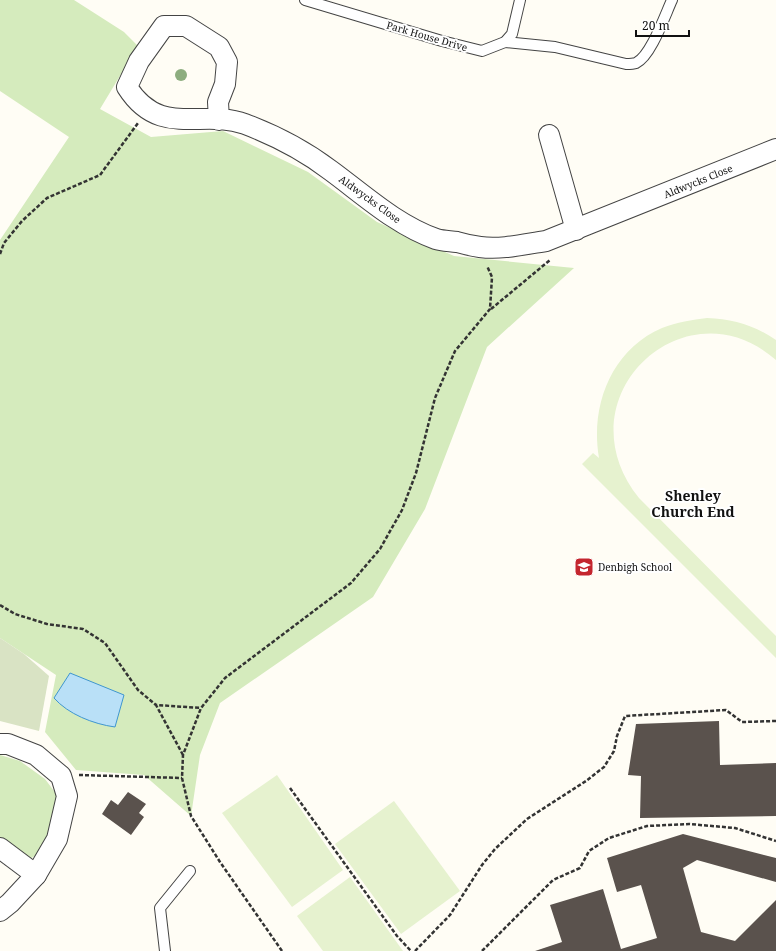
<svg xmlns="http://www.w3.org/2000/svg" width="776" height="951" viewBox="0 0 776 951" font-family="'Noto Serif',serif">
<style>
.green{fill:#d5ebbd}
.cemetery{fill:#d9e3c4}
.pitch{fill:#e6f2cf}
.water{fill:#b9e0f7;stroke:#3f96cf}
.building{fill:#5a524d}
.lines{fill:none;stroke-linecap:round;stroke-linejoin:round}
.service-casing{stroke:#444;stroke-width:12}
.minor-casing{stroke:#444;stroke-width:22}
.path{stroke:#333;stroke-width:2.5;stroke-dasharray:4 2;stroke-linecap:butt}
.service{stroke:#fff;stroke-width:10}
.minor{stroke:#fff;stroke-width:20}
.tree{fill:#8dad7f}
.labels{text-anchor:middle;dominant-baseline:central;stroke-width:4;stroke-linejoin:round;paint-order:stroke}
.street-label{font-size:10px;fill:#111;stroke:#fff}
.poi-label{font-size:10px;fill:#111;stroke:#fff;text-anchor:start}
.district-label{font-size:14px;font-weight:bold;fill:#111;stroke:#fff}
</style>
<rect width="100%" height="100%" fill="#fffdf5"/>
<!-- green -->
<g class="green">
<path d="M0,0H74L124,32L138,46L100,109L151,137L223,131L308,172L377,222L454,256L574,268L487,347L425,509L373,597L220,703L200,755L191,816L144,775L76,770L45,732L56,675L0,638V240L69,137L0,91Z"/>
<path d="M0,755L20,761L45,779L57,795L59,819L40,853L28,860L0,842Z"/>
</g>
<!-- cemetery -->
<path class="cemetery" d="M0,638L24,654L49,676L39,731L0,721Z"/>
<!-- pitch -->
<g class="pitch">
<path d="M707,318C733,319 754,325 776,340V360C685,280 559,398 639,498L776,636V658L582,464L593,453L599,458C590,406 611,350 662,328C677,322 692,320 707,318Z"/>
<path d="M277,775L343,870L292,907L222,813Z"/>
<path d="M394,801L460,891L401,934L335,844Z"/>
<path d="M350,877L403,951H323L297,916Z"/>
</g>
<!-- water -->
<path class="water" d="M70,673L124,695L115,727C93,724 68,714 54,698Z"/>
<!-- building -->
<g class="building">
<path d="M719,721L720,765L776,763V816L640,818L641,776L628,775L636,724Z"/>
<path d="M128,792L146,804L139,813L144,817L131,835L102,814L111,800L118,805Z"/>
<path d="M683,834L776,858V882L697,860L683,868L701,932L735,941L776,900V951H535L562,942L550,905L603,889L621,949L657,938L641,885L617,892L607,858Z"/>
</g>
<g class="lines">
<!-- service casing -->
<g class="service-casing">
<g id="service">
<path d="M305,0L442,41L482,51L505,42L512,34L520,0"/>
<path d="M505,42L555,47L626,64C629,64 633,64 636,63C651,56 665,15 672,0"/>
<path d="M165,951L160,908L190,871"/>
</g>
</g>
<!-- minor casing -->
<g class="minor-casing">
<g id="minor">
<path d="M219,120L218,102L225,84L227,62L219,47L186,26H164L139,61L127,87C160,139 202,108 245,124C274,135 305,151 330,170C363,194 396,225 436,239C442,241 450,241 457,242C464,244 473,246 480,247C502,250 525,244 546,241L776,149"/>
<path d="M549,135L576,230"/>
<path d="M0,744H8L36,755L61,776L67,796L57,839L36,875L10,903L0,911"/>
<path d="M0,848L36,875"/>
</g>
</g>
<!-- path -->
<g class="path">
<path d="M0,254L4,243L22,221L47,198L100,175L138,123"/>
<path d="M491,309L550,260"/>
<path d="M0,605L15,614L47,624L83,629L105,643L138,690L156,705"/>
<path d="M183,755L156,705L201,708"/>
<path d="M79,775L182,778"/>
<path d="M290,788L397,936L411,951"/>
<path d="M282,951L220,862L191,816L182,778L183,755L201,708L225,678L351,583L380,549L402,510L416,473L435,398L455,351L490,309L492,277L487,266"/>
<path d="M415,951L450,915L482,865L495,849L527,819L586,781L604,767L614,751L617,736L625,716L726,710L742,722L776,721"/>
<path d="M482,951L553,880L580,868L589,851L609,838L647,826L689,824L735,828L776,841"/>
</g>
<!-- service -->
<use href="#service" class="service"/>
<!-- minor -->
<use href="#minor" class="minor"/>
</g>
<!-- trees -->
<circle class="tree" cx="181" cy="75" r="6"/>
<!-- icons -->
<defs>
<g id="school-square" transform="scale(1)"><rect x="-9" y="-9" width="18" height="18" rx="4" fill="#c4262e" stroke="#fff"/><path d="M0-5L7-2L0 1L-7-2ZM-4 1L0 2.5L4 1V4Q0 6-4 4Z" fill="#fff"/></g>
</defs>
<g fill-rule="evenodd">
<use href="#school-square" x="584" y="567"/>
</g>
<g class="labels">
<!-- street labels -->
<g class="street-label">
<text transform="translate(427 36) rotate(16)">Park House Drive</text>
<text transform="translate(698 181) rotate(-22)">Aldwycks Close</text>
<text transform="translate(370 199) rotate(36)">Aldwycks Close</text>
</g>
<!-- poi labels -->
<g class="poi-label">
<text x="598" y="567">Denbigh School</text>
</g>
<!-- district labels -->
<g class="district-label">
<text x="693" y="495">Shenley<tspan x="693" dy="16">Church End</tspan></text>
</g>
</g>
<!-- scale -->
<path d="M636 30v6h53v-6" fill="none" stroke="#111111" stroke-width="2"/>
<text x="642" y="30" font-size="12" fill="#111111" stroke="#ffffff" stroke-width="3" paint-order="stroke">20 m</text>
</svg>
